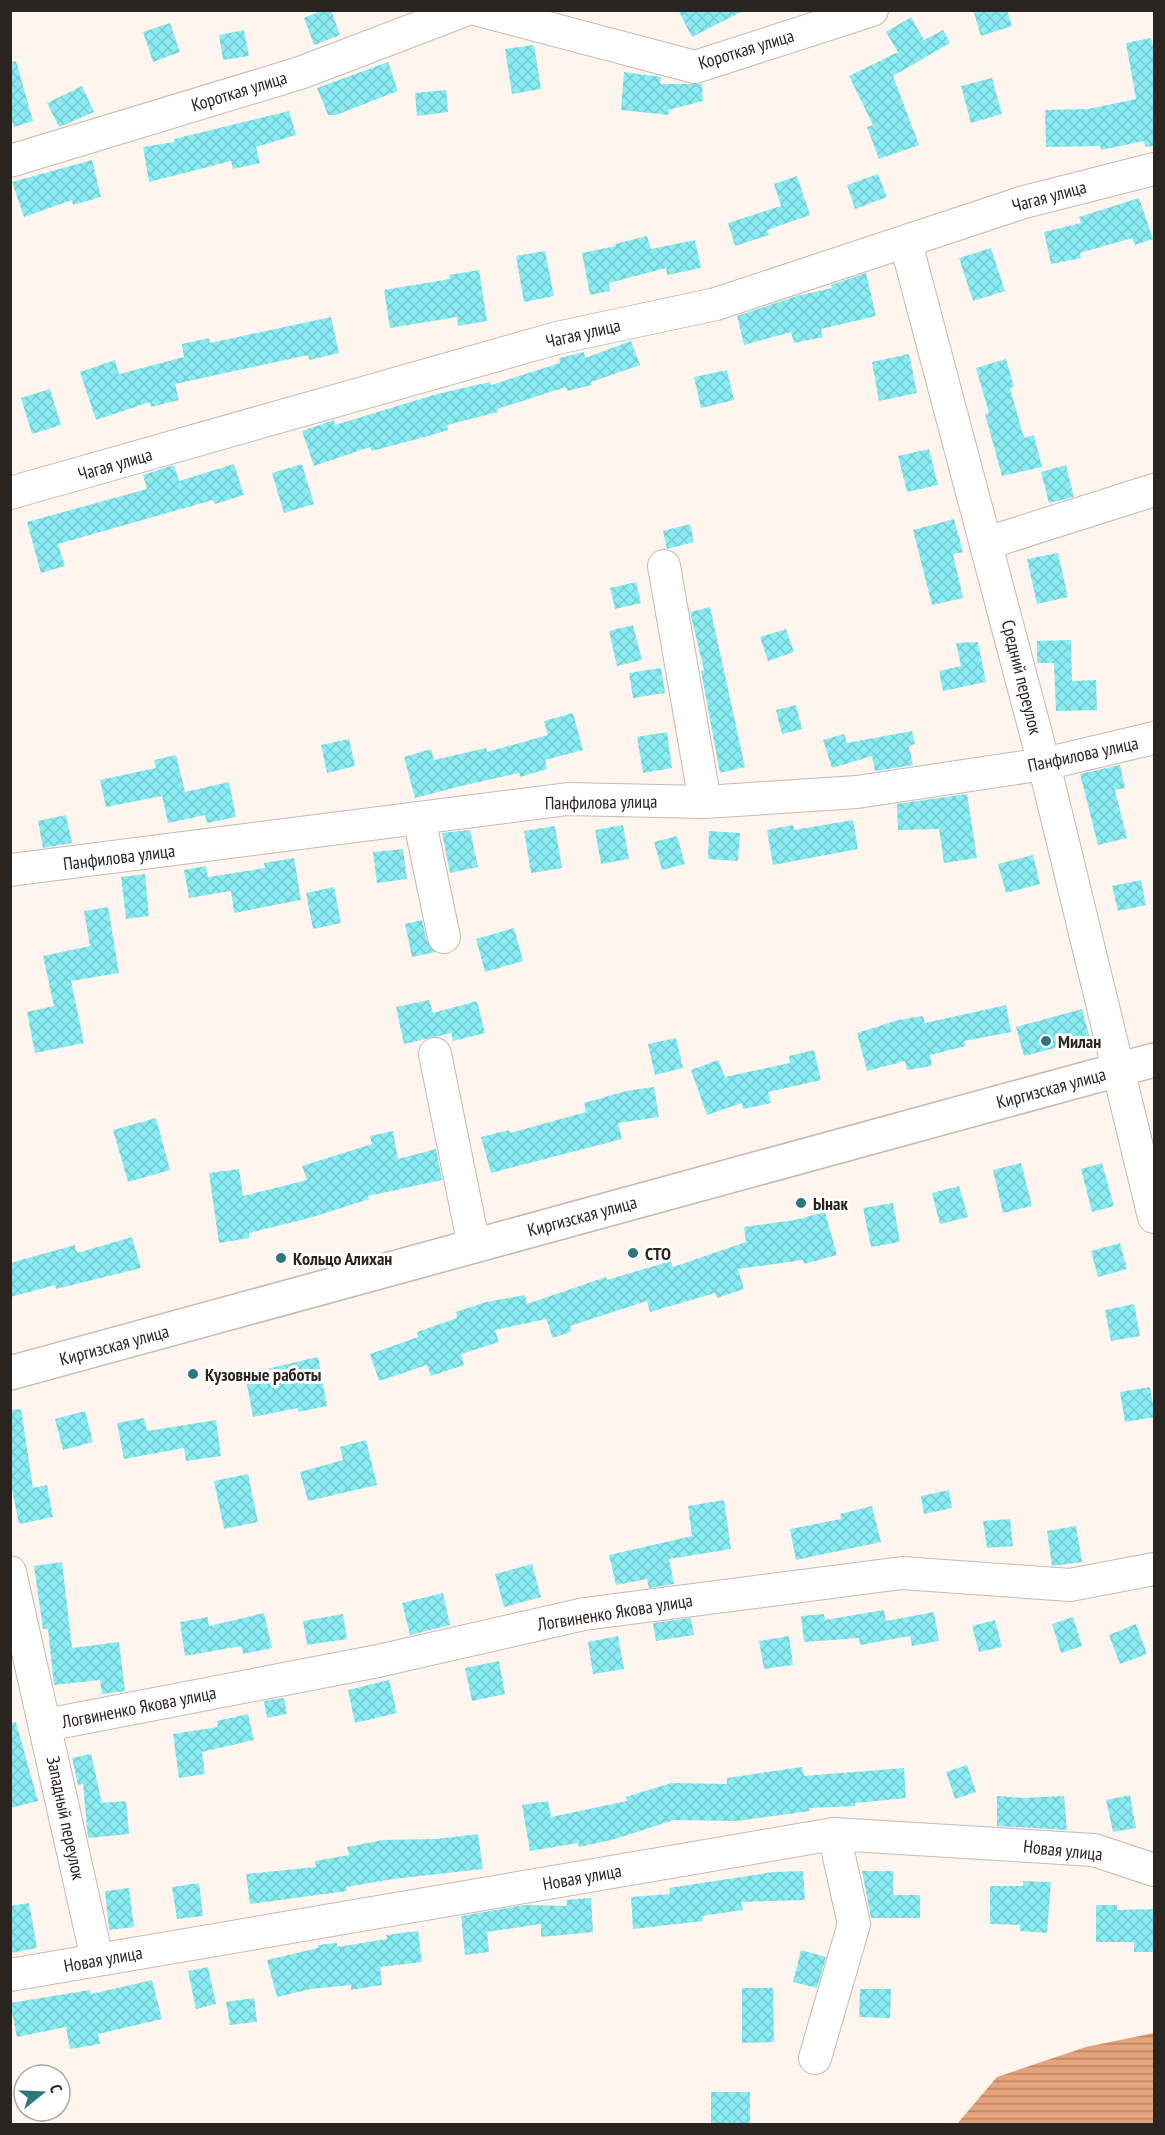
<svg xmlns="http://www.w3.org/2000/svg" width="1165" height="2135" viewBox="0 0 1165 2135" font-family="'PT Sans Narrow',sans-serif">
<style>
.water{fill:url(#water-rules)}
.building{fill:url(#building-cross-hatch)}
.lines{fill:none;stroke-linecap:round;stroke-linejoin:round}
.minor-casing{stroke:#c7b9b1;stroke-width:34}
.major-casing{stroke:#c7b9b1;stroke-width:36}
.minor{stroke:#fff;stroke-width:32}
.major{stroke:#fff;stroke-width:33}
.poi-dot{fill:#2e777c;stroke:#fff;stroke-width:2}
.labels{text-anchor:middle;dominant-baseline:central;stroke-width:6;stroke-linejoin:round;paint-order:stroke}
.street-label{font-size:18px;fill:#2b2522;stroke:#fff}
.poi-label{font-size:18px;font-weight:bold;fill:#2b2522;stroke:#fff;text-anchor:start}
</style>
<defs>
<pattern id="water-rules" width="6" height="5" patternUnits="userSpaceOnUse" patternTransform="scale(1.5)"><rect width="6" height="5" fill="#e4a37b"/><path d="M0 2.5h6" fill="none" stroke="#b98564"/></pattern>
<pattern id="building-cross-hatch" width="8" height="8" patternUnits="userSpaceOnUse" patternTransform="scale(1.5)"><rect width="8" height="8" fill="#88ecf2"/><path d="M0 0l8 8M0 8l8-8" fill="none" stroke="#76cacf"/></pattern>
</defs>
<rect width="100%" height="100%" fill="#fef5ef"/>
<!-- water -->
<path class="water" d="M1154,2033V2124H957L997,2077L1086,2047Z"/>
<!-- building -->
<g class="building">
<path d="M323,10H331L340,35L314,45L304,18Z"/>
<path d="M678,10H745L692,37Z"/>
<path d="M973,10H1007L1012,26L981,36Z"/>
<path d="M911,17L924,40L943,30L950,43L893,76L919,145L879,159L867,127L873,125L849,76L898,52L886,32Z"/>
<path d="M170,23L180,52L153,62L143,32Z"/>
<path d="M244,30L249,56L223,60L219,35Z"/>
<path d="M1151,38L1155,54V146L1145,147L1144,141L1101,150L1100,146L1046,147L1045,110L1088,109L1136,99L1126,43Z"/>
<path d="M534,45L541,89L512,94L505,49Z"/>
<path d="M16,61L33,121L14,127L10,116V62Z"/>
<path d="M388,62L398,91L336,115H328L317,88Z"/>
<path d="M624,72L661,77L660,84H702L703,101L668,110L669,115L621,110Z"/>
<path d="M992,78L1002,114L971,123L961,86Z"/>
<path d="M82,86L94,112L59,127L47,103Z"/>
<path d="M446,90L448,112L417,116L415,93Z"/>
<path d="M289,111L296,135L256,147L260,163L233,169L231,161L149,182L143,147L174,142V139Z"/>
<path d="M92,160L101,197L73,205L72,200L24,217L12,182Z"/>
<path d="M878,174L887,197L855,209L847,185Z"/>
<path d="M797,176L810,215L767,230L769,235L735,246L728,223L781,206L774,184Z"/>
<path d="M1139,198L1153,239L1135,245L1132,238L1080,253L1081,258L1051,264L1044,232L1081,223L1079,217Z"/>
<path d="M647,236L651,249L695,240L701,268L667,275L666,268L609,283L610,291L590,295L582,253L616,246L615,244Z"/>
<path d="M991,248L1005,291L973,301L959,258Z"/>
<path d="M545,251L554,296L524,302L516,256Z"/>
<path d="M479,270L487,321L458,326L457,317L390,328L384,290L450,279L449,275Z"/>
<path d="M866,273L876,316L821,329L823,337L794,343L791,332L744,345L737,316L797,296L832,288L831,285Z"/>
<path d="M331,317L339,353L309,360L308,355L175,384L179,400L151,407L150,402L96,420L80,372L115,360L119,374L184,357L182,344L209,338L210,343Z"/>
<path d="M631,341L640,365L591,382L592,385L567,391L566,387L497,409L498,412L447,425L448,430L428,436L372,451L370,447L314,466L302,431L334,420L335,425L437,394L490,382L491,385L560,363L559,358L584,352L585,358Z"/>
<path d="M909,354L917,393L879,401L872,362Z"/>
<path d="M1006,359L1014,387L1010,388L1024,438L1034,435L1042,467L1002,476L985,414L989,413L976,368Z"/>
<path d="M727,370L734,400L701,408L694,377Z"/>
<path d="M50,389L61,425L32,434L21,398Z"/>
<path d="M929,449L938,485L907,492L898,456Z"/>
<path d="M234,464L244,495L215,504L213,500L58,544L65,566L41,573L27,522L147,489L143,475L174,465L179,481Z"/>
<path d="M302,464L314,504L284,513L272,473Z"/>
<path d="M1066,465L1074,497L1049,503L1041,472Z"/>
<path d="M954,519L963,552L953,554L963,598L932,605L913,530Z"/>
<path d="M690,524L694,542L667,549L663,531Z"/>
<path d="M1058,553L1068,597L1037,604L1027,559Z"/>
<path d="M636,582L641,603L615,609L610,588Z"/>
<path d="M710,607L745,767L720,773L701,671L704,670L690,612Z"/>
<path d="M633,625L642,660L617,666L609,631Z"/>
<path d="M786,629L794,652L768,661L760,637Z"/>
<path d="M1071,640L1072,681L1096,680L1097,710L1056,711L1054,663H1037V641Z"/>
<path d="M978,642L986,682L943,691L939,671L961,666L956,643Z"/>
<path d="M661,668L665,693L633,698L629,673Z"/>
<path d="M796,705L802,729L782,734L776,710Z"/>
<path d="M573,713L583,750L545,760L547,769L520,777L519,773L461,786L415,798L404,757L431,749L434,760L486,748L487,752L548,735L544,721Z"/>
<path d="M912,731L915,744L909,746L913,765L875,771L872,756L832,768L823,740L844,734L847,743Z"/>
<path d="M667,732L672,768L643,773L637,737Z"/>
<path d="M349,739L355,766L327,773L321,745Z"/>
<path d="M176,755L185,792L229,782L236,817L207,823L205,815L168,823L162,796L106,807L100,780L156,768L154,760Z"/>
<path d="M1120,765L1125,788L1115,790L1127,838L1098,845L1080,774Z"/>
<path d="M967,794L977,858L944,863L939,829L898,830L897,804Z"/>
<path d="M66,815L72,843L43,848L38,821Z"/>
<path d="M853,820L858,849L773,865L767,830L793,825L794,830Z"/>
<path d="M623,825L629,859L601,864L595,830Z"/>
<path d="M555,826L562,868L531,873L524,831Z"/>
<path d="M470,830L478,867L450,873L442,833Z"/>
<path d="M709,831L740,833L738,861L708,859Z"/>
<path d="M677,836L685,864L662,870L654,842Z"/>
<path d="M403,849L407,879L377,883L373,852Z"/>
<path d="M1033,855L1040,884L1006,893L998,864Z"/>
<path d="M294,858L301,900L234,913L231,891L189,898L184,870L206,866L208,877L265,868L264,863Z"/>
<path d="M145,874L149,916L126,919L121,877Z"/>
<path d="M1141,880L1146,905L1118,911L1112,886Z"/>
<path d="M334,887L341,923L313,929L306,893Z"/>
<path d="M108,907L119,973L71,981L84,1043L35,1053L27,1012L54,1006L43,956L90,946L84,911Z"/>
<path d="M422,920L427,941L436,952L412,957L405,924Z"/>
<path d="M514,928L523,961L485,972L476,939Z"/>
<path d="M429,1000L433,1013L477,1001L485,1033L453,1041L451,1033L404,1044L396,1007Z"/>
<path d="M1006,1005L1011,1032L964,1041L966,1046L930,1055L932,1066L907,1070L905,1061L867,1071L857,1033L898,1020L923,1016L925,1023Z"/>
<path d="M1082,1009L1090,1039L1024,1056L1016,1027Z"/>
<path d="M676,1038L683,1068L655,1075L648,1044Z"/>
<path d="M814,1050L821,1080L768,1092L771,1103L743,1109L742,1103L707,1115L691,1070L718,1060L725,1077L790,1063L789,1056Z"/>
<path d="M654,1087L659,1117L618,1123L622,1139L491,1173L481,1137L509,1130L510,1133L586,1112L584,1103L626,1091Z"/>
<path d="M156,1118L170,1170L128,1182L113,1130Z"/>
<path d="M393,1131L398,1159L436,1149L442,1180L368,1196L369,1199L313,1217L249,1233V1238L219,1243L209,1173L239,1169L243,1196L307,1180L302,1166L372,1144L370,1136Z"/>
<path d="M1021,1163L1032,1206L1003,1213L993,1170Z"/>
<path d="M1102,1163L1114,1206L1092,1212L1081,1169Z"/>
<path d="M959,1186L968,1217L940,1224L932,1193Z"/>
<path d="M893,1203L900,1242L871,1247L863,1208Z"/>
<path d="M825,1212L837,1255L804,1264L803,1260L738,1269L744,1289L717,1298L715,1293L650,1312L647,1301L570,1326L572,1331L553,1338L546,1319L495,1330L499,1342L461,1354L464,1365L431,1376L427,1365L379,1381L370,1354L418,1337L417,1332L457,1318L456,1312L486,1302L525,1295L527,1304L606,1277L607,1280L671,1261L673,1267L746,1242L744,1227L795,1220Z"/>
<path d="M132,1237L141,1268L56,1289L55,1285L10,1297V1263L75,1245L77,1253Z"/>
<path d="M1120,1243L1127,1269L1098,1277L1091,1251Z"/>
<path d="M1134,1304L1140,1336L1111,1341L1105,1310Z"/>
<path d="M318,1357L327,1406L298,1412V1408L253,1417L245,1374Z"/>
<path d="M1150,1387L1155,1417L1125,1422L1120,1392Z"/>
<path d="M21,1409L33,1488L47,1485L53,1517L19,1524L10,1479V1410Z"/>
<path d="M85,1411L93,1442L63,1450L55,1419Z"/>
<path d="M144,1418L147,1431L216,1420L221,1456L186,1461L184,1448L124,1459L117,1423Z"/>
<path d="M366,1440L377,1485L308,1501L300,1472L343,1460L340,1447Z"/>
<path d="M248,1474L258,1522L224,1529L214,1481Z"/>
<path d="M949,1490L952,1508L924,1514L921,1496Z"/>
<path d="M724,1500L731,1549L669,1559L674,1584L649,1588L647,1579L616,1585L609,1555L692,1536L688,1506Z"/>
<path d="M872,1506L881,1542L796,1560L790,1529L841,1519L840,1514Z"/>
<path d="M1010,1519L1013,1546L987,1548L983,1521Z"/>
<path d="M1076,1526L1082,1562L1052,1566L1047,1531Z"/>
<path d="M62,1562L72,1648L119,1642L125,1691L102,1694L100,1680L54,1685L48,1629H43L34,1566Z"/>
<path d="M532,1564L541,1597L504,1607L495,1574Z"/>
<path d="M443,1593L450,1625L410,1635L402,1603Z"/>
<path d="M884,1610L886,1621L934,1612L939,1641L912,1646L910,1636L860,1645L859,1638L804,1642L801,1616L824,1614L825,1620Z"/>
<path d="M264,1613L272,1648L243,1654L241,1646L185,1656L180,1622L208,1617L209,1626Z"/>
<path d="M343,1614L347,1639L307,1645L303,1621Z"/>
<path d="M1073,1617L1082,1646L1061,1653L1052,1624Z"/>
<path d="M691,1618L694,1635L656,1641L653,1623Z"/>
<path d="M995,1620L1002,1647L979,1652L972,1626Z"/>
<path d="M1136,1624L1147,1654L1120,1664L1109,1635Z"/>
<path d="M618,1636L624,1669L593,1674L588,1642Z"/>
<path d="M789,1636L793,1665L764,1669L759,1641Z"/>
<path d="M499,1661L505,1694L472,1701L465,1668Z"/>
<path d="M389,1680L397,1713L355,1723L348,1690Z"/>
<path d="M284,1698L287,1714L267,1718L264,1701Z"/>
<path d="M248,1714L254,1740L202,1752L205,1774L179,1778L173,1734L218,1727L217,1721Z"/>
<path d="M16,1722L38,1801L10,1808V1723Z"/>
<path d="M91,1754L102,1803L126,1801L129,1834L88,1838L83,1784L78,1785L72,1758Z"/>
<path d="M967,1765L976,1792L955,1799L946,1772Z"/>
<path d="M802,1767L804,1776L904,1768L906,1798L855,1803V1806L809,1808L810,1811L737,1821L674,1820L615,1839L579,1847L578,1843L530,1851L522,1805L548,1801L551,1817L627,1801L626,1797L671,1783L727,1784V1778Z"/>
<path d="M1130,1795L1136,1828L1113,1832L1106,1800Z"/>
<path d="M997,1796L1024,1798L1064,1796L1067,1830L997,1826Z"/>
<path d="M478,1834L483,1869L393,1879L346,1887L347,1891L250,1904L246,1874L316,1867L315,1861L349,1855L347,1847L383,1840L436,1839Z"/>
<path d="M803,1871L805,1900L741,1902L743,1910L702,1916L703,1921L633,1929L631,1897L670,1894L669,1888L773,1872Z"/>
<path d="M862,1871H893V1895H920V1918H871Z"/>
<path d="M1023,1881L1051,1882L1047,1933L1020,1931V1925L990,1924V1886H1023Z"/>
<path d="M199,1883L203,1916L177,1919L172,1887Z"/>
<path d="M129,1888L134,1927L109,1930L105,1891Z"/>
<path d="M591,1898L593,1932L541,1937V1924L487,1932L489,1952L465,1955L461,1916L524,1905L567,1906L566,1900Z"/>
<path d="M29,1903L37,1948L10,1953V1906Z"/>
<path d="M1096,1905H1117V1910L1155,1909V1952H1134V1942H1096Z"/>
<path d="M418,1931L422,1962L380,1967L382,1985L351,1990V1985L311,1989L277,1997L267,1960L318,1948V1945L337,1943V1947L387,1939L386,1935Z"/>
<path d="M801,1950L826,1957L817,1988L793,1982Z"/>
<path d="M208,1967L216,2004L196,2009L188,1971Z"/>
<path d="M152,1980L162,2019L98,2034L100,2044L70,2049L66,2027L17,2037L10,2003L90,1990L91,1994Z"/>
<path d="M742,1988H773L774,2042L742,2043Z"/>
<path d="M860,1989H891L890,2018L859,2017Z"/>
<path d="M254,1998L257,2022L230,2025L226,2002Z"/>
<rect x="711" y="2092" width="39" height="32"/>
</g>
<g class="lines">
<!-- minor casing -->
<g class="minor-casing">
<g id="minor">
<path d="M479,10L695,67L872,10"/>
<path d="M10,161L300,73L465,10"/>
<path d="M906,243L1044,764L1154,1217"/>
<path d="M10,493L557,338L716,304L1024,202L1154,169"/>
<path d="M987,543L1154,490"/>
<path d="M664,566L705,802"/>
<path d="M419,818L444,937"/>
<path d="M10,870L568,799L705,802L857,792L1044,764L1154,738"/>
<path d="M435,1054L474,1246"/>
<path d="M10,1572L97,1959"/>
<path d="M46,1725L378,1661L584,1614L902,1573L1070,1585L1154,1569"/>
<path d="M10,1975L834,1834L1094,1850L1154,1870"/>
<path d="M815,2058L854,1924L834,1834"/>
</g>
</g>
<!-- major casing -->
<g class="major-casing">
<path id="major" d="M10,1373L1154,1060"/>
</g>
<!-- minor -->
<use href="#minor" class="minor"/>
<!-- major -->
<use href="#major" class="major"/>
</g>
<!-- markers -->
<g class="poi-dot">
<circle cx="1046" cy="1041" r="6"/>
<circle cx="801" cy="1203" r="6"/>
<circle cx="633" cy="1253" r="6"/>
<circle cx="281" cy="1258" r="6"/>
<circle cx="193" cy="1374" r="6"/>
</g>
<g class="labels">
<!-- street labels -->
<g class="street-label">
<text transform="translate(746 49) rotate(-17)">Короткая улица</text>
<text transform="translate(239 91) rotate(-17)">Короткая улица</text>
<text transform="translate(1049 196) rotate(-15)">Чагая улица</text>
<text transform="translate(583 333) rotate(-13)">Чагая улица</text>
<text transform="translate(115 464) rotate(-16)">Чагая улица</text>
<text transform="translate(1022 677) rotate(76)">Средний переулок</text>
<text transform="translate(1083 754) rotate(-12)">Панфилова улица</text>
<text transform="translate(601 802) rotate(-1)">Панфилова улица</text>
<text transform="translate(119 857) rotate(-7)">Панфилова улица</text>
<text transform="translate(1051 1088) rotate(-15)">Киргизская улица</text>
<text transform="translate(582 1216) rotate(-15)">Киргизская улица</text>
<text transform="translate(114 1345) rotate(-15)">Киргизская улица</text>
<text transform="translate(615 1612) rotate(-9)">Логвиненко Якова улица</text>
<text transform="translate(139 1707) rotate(-11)">Логвиненко Якова улица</text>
<text transform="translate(66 1818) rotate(78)">Западный переулок</text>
<text transform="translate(1063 1850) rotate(6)">Новая улица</text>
<text transform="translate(582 1877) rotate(-10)">Новая улица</text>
<text transform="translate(103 1959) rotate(-10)">Новая улица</text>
</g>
<!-- poi labels -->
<g class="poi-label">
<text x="1058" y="1041">Милан</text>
<text x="813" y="1203">Ынак</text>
<text x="645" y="1253">СТО</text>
<text x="293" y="1258">Кольцо Алихан</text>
<text x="205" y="1374">Кузовные работы</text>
</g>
</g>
<!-- border -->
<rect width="1165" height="2135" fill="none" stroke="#2b2522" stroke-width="24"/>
<!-- north arrow -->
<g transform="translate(42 2093) rotate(72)"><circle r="28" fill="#ffffff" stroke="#aaa8a7" stroke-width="1.5"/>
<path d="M0-4.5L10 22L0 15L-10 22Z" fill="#2e777c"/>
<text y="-9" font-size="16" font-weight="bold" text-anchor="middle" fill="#2b2522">С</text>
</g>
</svg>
